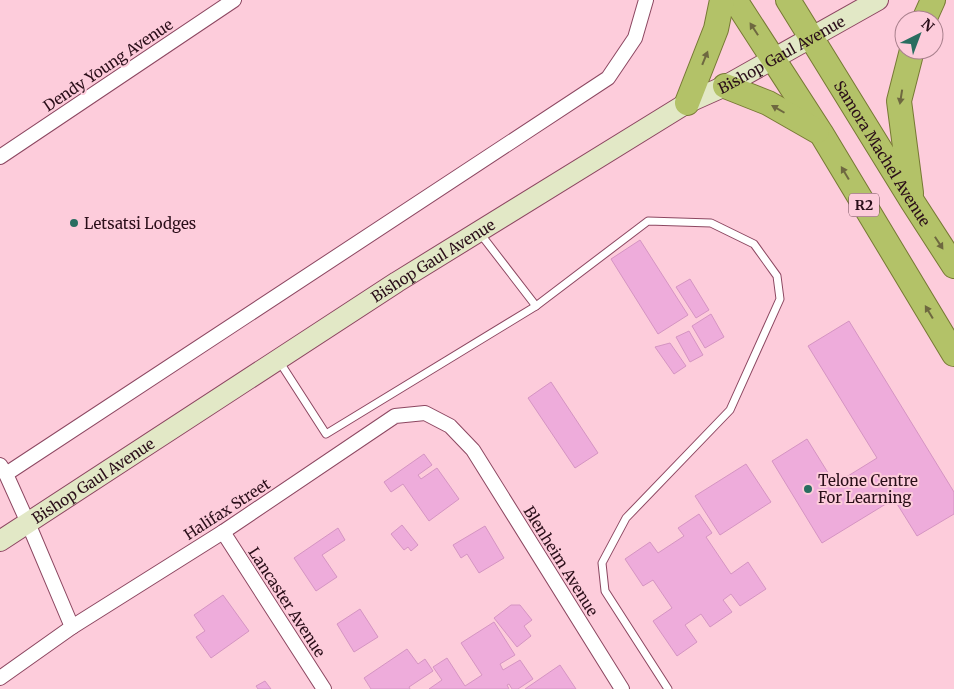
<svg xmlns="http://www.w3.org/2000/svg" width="954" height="689" viewBox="0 0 954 689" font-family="Merriweather,serif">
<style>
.building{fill:#eeacdb;stroke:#d594c2}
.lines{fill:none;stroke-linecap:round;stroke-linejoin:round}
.service-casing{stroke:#8c4761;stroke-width:9}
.minor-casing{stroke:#8c4761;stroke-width:16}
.secondary-casing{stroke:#8c4761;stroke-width:22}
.trunk-casing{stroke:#777934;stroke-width:26}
.service{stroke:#fff;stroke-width:7}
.minor{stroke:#fff;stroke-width:14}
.secondary{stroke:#e2e8c6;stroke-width:20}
.trunk{stroke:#b3c268;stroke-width:24}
.oneway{fill:#6e6840}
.poi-dot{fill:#296d60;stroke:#fdccdb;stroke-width:2}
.labels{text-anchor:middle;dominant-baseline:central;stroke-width:4;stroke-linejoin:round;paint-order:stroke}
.shield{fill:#fdccdb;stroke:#694753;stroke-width:1}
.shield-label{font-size:14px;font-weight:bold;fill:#2a0e19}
.street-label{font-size:15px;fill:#2a0e19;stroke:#fdccdb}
.poi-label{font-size:15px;fill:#2a0e19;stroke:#fdccdb;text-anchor:start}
</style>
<rect width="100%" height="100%" fill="#fdccdb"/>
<!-- building -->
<g class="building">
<path d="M640,240L688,315L658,334L611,259Z"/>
<path d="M690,279L709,310L696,318L676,287Z"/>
<path d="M711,314L724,337L705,348L692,326Z"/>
<path d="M849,321L954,492V514L917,536L894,499L822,543L772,461L807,439L835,484L877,458L808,346Z"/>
<path d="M689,331L703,355L690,362L676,337Z"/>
<path d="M670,343L686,366L674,374L655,347Z"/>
<path d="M551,382L598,453L575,468L528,398Z"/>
<path d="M424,454L432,465L418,475L421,479L437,468L459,499L429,521L403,484L391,492L384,482Z"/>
<path d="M746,464L771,502L720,535L695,496Z"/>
<path d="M699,514L712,533L706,537L731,574L748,562L766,589L740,606L731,594L723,600L732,612L710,627L701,614L685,625L697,642L677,656L653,621L672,608L653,580L643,586L625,559L650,542L658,553L684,536L678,528Z"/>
<path d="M402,525L418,545L411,551L408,547L404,550L391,534Z"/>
<path d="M485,526L504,558L479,573L467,554L461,558L453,545Z"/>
<path d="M338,528L345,540L322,555L337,577L316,591L294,558Z"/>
<path d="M223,595L249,631L211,658L196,637L205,631L194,615Z"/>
<path d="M511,605H520L532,620L524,626L531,636L517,647L494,618Z"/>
<path d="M360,609L378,637L354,652L337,624Z"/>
<path d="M494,622L515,655L500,664L503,670L520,660L533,679L518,689H512L509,684L507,685L509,689H429L442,680L433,667L447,658L465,686L482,675L461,643Z"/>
<path d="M407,649L418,664L425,659L433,671L409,687L410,689H371L364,678Z"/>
<path d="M560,665L576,689H525Z"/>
<path d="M265,681L271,689H258L256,686Z"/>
</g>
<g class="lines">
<!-- service casing -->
<g class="service-casing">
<g id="service">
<path d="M479,232L536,306"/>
<path d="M279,361L326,434L536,306L648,221L711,223L754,244L777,276L780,299L730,410L626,518L602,563L605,591L668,689"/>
</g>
</g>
<!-- minor casing -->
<g class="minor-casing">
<g id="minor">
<path d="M0,157L234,0"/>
<path d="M0,465L6,474L28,523L72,627"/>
<path d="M6,474L608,78L635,38L646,0"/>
<path d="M223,532L324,689"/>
<path d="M0,678L72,627L223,532L395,416L425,413L450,426L473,450L622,689"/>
</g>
</g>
<!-- secondary casing -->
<g class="secondary-casing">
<g id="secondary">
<path id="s1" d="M0,541L397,282L687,103L725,86L878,0"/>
</g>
</g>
<!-- trunk casing -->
<g class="trunk-casing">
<g id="trunk">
<path d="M735,0L821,133L954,354"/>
<path id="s2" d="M788,0L912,201L954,266"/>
<path d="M924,20L933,0"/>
<path d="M725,86L768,103L817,131"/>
<path d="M687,103L716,29L722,0"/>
<path d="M911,193L899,101L912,50"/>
</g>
</g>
<!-- service -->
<use href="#service" class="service"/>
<!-- minor -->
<use href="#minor" class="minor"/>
<!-- secondary -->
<use href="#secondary" class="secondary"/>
<!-- trunk -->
<use href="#trunk" class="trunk"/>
</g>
<!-- one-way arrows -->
<defs><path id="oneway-solid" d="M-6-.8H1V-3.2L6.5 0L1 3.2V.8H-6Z" transform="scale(1.25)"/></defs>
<g class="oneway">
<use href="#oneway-solid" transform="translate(754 29) rotate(-123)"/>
<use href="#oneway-solid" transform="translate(705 58) rotate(-68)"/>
<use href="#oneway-solid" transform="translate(901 97) rotate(99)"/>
<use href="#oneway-solid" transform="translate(778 109) rotate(-150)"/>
<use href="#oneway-solid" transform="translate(845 173) rotate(-121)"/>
<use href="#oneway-solid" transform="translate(939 243) rotate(57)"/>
<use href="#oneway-solid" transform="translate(929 312) rotate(-121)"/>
</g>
<!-- markers -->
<g class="poi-dot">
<circle cx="74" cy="223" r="5"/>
<circle cx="808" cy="489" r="5"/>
</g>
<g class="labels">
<!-- shield labels -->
<rect class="shield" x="849" y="193.5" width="30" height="23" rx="4"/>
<g class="shield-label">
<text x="864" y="205">R2</text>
</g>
<!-- street labels -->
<g class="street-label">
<text stroke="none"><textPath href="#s1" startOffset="921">Bishop Gaul Avenue</textPath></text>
<text transform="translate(108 65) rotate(-34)">Dendy Young Avenue</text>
<text stroke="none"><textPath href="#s2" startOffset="180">Samora Machel Avenue</textPath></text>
<text stroke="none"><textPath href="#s1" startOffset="516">Bishop Gaul Avenue</textPath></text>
<text stroke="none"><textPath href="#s1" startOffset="111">Bishop Gaul Avenue</textPath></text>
<text transform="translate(227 509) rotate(-33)">Halifax Street</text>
<text transform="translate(561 561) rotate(58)">Blenheim Avenue</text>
<text transform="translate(287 602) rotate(57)">Lancaster Avenue</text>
</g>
<!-- poi labels -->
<g class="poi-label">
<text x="84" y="223">Letsatsi Lodges</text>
<text x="818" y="480">Telone Centre<tspan x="818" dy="17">For Learning</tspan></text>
</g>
</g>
<!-- north arrow -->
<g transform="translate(919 35) rotate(42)"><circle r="24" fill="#fdccdb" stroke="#a9808d"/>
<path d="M0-4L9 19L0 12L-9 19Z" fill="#296d60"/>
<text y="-8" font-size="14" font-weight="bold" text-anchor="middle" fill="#2a0e19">N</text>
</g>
</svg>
